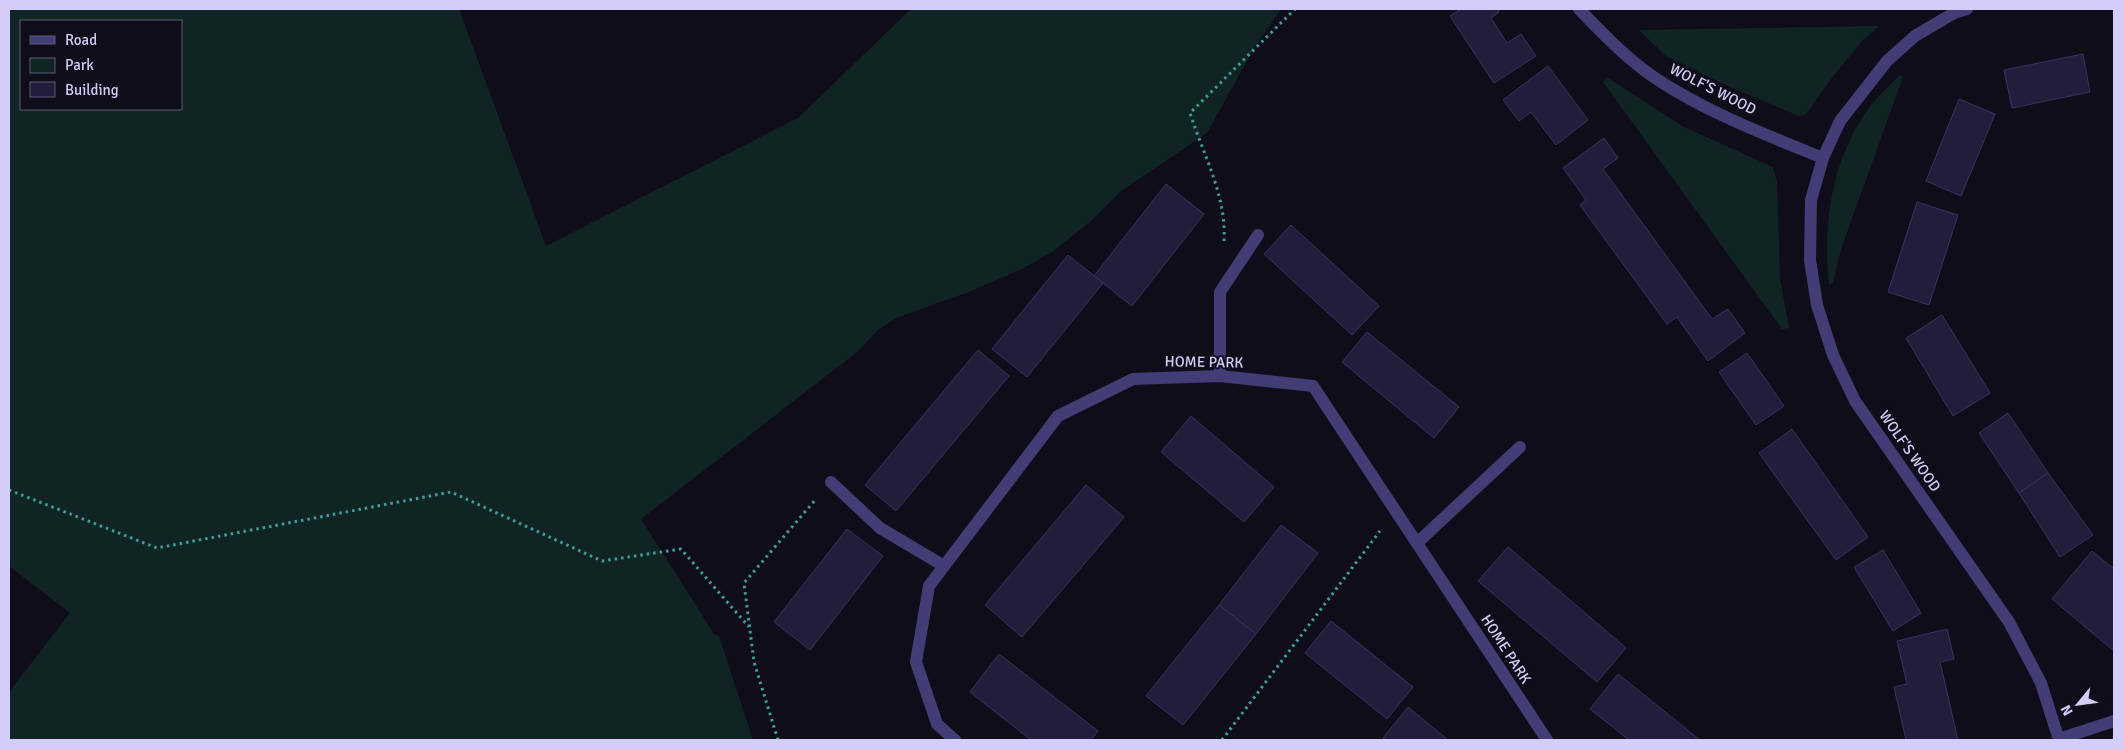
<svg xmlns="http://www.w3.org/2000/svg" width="2123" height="749" viewBox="0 0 2123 749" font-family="Signika,sans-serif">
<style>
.green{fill:#112424;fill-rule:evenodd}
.building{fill:#231c3a;stroke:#3d3063}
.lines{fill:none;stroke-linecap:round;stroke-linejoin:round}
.path{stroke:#3aa09f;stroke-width:3;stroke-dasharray:2.5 4;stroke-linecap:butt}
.minor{stroke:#423e75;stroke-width:12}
.labels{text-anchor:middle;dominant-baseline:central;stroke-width:4;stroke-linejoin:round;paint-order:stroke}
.street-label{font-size:15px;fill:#d4cdf9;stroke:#100d1b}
</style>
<rect width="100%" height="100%" fill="#100d1b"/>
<!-- green -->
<g class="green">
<path d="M9,9H459L546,246L798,118L911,9H1281L1253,50L1207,133L1121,191L1091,221L1052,252L1020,270L966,293L896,318L878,330L857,352L641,519L714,634L719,636L753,740H9V692L70,613L9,566ZM21,21H181V109H21Z"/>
<path d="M1879,26L1862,41L1834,75L1806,114L1799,116L1723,84L1666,56L1639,30Z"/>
<path d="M1900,75L1903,77L1841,249L1833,282L1829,285C1823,224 1831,161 1868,109C1877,97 1889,86 1900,75Z"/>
<path d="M1608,78L1684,127L1773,167L1777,182L1780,278L1789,328L1782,329L1603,82Z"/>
</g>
<!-- building -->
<g class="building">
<path d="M1461,9H1497L1499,12L1491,18L1507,43L1521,34L1536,56L1494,83L1450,16Z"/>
<path d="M2083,54L2090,92L2012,108L2004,70Z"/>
<path d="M1548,66L1588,120L1556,145L1531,112L1519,121L1503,100Z"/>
<path d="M1959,99L1995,114L1961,196L1926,181Z"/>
<path d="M1604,138L1618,158L1603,169L1712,319L1728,309L1745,333L1708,361L1677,317L1667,324L1580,205L1586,200L1563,168Z"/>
<path d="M1166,184L1204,214L1132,306L1094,276Z"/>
<path d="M1917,202L1958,215L1929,305L1888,292Z"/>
<path d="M1291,225L1379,306L1352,335L1264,254Z"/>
<path d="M1068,255L1103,283L1027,377L992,349Z"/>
<path d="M1942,315L1990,393L1953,416L1906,338Z"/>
<path d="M1367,332L1459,407L1434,438L1342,362Z"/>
<path d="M978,350L1009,376L896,511L865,485Z"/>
<path d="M1747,353L1784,406L1756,425L1719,372Z"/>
<path d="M2008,413L2048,473L2019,493L1979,433Z"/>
<path d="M1191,416L1274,487L1244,522L1161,452Z"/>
<path d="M1792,429L1868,537L1836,560L1759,453Z"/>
<path d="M2048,473L2093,535L2060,557L2019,493Z"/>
<path d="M1086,485L1124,517L1022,637L985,605Z"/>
<path d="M1281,525L1318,553L1256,634L1219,605Z"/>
<path d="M847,529L883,556L810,650L774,622Z"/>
<path d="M1508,547L1626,648L1597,682L1478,581Z"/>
<path d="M1883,550L1921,613L1893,631L1854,567Z"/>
<path d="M2092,551L2114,569V651L2052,599Z"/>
<path d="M1219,605L1256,634L1183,725L1146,696Z"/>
<path d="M1331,621L1413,687L1387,719L1305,653Z"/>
<path d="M1947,629L1954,659L1940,662L1958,740H1906L1894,687L1907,684L1897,641Z"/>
<path d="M999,654L1098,731L1091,740H1031L970,692Z"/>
<path d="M1618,674L1700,740H1629L1590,709Z"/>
<path d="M1408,707L1448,740H1386L1383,738Z"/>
</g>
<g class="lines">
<!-- path -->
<g class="path">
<path d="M1224,241C1227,197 1203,154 1190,113L1295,9"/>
<path d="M9,490L157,548L451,492L602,561L681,549L749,627"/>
<path d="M778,740L754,662L744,583L816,499"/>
<path d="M1222,740L1380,531"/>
</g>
<!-- minor -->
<g class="minor">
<path d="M1579,9C1602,33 1627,59 1655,78C1706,112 1766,135 1823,158"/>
<path d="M1967,9L1954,13L1915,36L1887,61L1840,121L1823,158L1811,200L1810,260L1817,305L1833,355L1855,401L2009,622L2041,683L2059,740"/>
<path d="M1220,376V292L1258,235"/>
<path d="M831,482L880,528L944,566"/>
<path d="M1417,543L1520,447"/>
<path d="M2059,739L2114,721"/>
<path d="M955,740L937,724L916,662L929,586L1058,416L1133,379L1220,376L1313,386L1547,740"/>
</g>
</g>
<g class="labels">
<!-- street labels -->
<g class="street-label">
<text transform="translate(1713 89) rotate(27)">WOLF'S WOOD</text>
<text transform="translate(1204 362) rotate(1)">HOME PARK</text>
<text transform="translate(1910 451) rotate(55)">WOLF'S WOOD</text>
<text transform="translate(1506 649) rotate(57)">HOME PARK</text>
</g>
</g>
<!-- border -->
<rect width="2123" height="749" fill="none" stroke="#d4cdf9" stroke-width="20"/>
<!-- legend -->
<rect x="20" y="20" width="162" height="90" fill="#100d1b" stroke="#5e5a74"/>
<rect x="30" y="36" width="25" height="8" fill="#423e75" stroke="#5e5a74"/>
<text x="65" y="45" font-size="15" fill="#d4cdf9">Road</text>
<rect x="30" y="58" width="25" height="15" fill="#112424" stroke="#5e5a74"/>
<text x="65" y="70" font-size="15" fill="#d4cdf9">Park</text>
<rect x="30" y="82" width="25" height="15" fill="#231c3a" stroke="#5e5a74"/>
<text x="65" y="95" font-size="15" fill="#d4cdf9">Building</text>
<!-- north arrow -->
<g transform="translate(2078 704) rotate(241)" stroke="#100d1b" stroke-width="4" paint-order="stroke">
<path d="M0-4L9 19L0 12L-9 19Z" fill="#d4cdf9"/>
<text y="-8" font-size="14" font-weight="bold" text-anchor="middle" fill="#d4cdf9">N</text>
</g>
</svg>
